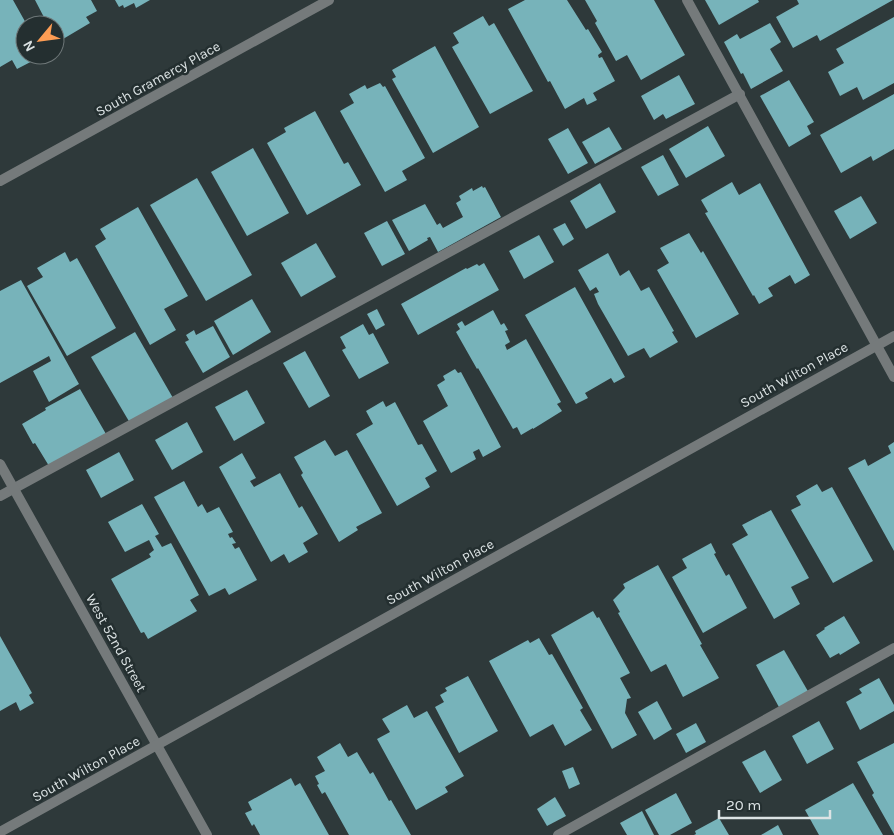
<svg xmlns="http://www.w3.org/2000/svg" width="894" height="835" viewBox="0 0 894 835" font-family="Karla,sans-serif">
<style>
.building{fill:#77b3ba}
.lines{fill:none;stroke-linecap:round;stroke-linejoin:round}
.lane{stroke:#757a7b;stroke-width:10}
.street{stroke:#757a7b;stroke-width:10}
.labels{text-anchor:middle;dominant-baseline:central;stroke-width:5;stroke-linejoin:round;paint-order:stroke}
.street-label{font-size:14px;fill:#dce3e4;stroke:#242f30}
</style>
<rect width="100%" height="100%" fill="#2e393a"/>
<!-- building -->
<g class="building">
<path d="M0,0H13L27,25H25V55H44L17,69L12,60L0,67Z"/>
<path d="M35,0H91L97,11L86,17L90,23L58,42L55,37V25H48Z"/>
<path d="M115,0H150L136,8L134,3L124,8L123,5L119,7Z"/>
<path d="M525,0H567L586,30L588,29L602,52L598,55L599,58L602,57L615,81L593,93L597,100L587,105L584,98L565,109L550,81L548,82L508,9Z"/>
<path d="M585,0H654L685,55L641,80L627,55L616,61L595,23L597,21Z"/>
<path d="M705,0H758L759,2L719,25Z"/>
<path d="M797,0H893L820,41L817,35L793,48L776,17L799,4Z"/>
<path d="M483,16L489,26L494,23L533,91L490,114L452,47L459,43L453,33Z"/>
<path d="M894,17V83L863,100L857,87L840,96L828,72L844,63L836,49Z"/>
<path d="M770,23L781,42L770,49L783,71L751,89L743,73L741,74L724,42L737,34L740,39Z"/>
<path d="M435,46L479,127L433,153L392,79L396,77L392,70Z"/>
<path d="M679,75L695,104L666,119L663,114L654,120L641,96Z"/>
<path d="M789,80L814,122L807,126L811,134L789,147L760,96Z"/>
<path d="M380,83L383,87L385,86L425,158L402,171L407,180L385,192L340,111L354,103L349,94L365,85L367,89Z"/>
<path d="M894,94V149L873,161L871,156L841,173L820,135Z"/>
<path d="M315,111L344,164L348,162L361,185L307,215L267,143L286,132L284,128Z"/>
<path d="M708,126L725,156L686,178L669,149Z"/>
<path d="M609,127L622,149L595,164L582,142Z"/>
<path d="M568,128L588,163L568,174L548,139Z"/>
<path d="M253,148L289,213L247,236L211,172Z"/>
<path d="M663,155L679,185L658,196L641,167Z"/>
<path d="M197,178L252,275L206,301L150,205Z"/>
<path d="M732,182L739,195L760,183L810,275L795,284L790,275L768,288L773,296L759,304L754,295L753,296L705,213L708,212L701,200Z"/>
<path d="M600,183L616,212L586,229L570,201Z"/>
<path d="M482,186L483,188L485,187L501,217L438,252L430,237L427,238L428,240L409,251L392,220L425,204L437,225L440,223L443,228L463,217L456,203L461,200L459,196L472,188L473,191Z"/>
<path d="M861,196L877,223L850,239L834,211Z"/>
<path d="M138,207L188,296L164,309L176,330L150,345L95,246L106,239L100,229Z"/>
<path d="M387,221L405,254L382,266L364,233Z"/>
<path d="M565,223L574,239L563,246L553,229Z"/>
<path d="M689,233L701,253L703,251L739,314L696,338L657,270L669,263L660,248Z"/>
<path d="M539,235L554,262L524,279L509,251Z"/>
<path d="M316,243L336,277L301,297L281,263Z"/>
<path d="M65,252L70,262L77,258L116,328L67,356L27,286L43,277L37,268Z"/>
<path d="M608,253L620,276L629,270L641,291L649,287L674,331L672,332L678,342L650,358L644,348L628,356L598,304L594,294L599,292L596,287L590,291L578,270Z"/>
<path d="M484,263L499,290L418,335L401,304L466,268L467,269L477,264L479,266Z"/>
<path d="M21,280L79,384L49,402L33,371L51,361L49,356L0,383V291Z"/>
<path d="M575,287L625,377L614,383L611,378L585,393L588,398L576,404L525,315Z"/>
<path d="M252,299L271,332L233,355L214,321Z"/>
<path d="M377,309L385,325L376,330L367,314Z"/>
<path d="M493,310L501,325L504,323L508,330L505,331L510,342L505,345L507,350L526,339L561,402L557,404L562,411L533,429V428L521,435L517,427L513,429L478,368L477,369L456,332L460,329L457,324L462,321L465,326Z"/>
<path d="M363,324L369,335L373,333L389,363L359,379L342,350L346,348L340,337Z"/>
<path d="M213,326L230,357L203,373L185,342L189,340L186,335L194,330L196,335Z"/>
<path d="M135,332L173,398L130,423L91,357Z"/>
<path d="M305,351L330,396L309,408L283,363Z"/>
<path d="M455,369L458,373L461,372L501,447L483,457L479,449L473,452L476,459L451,473L423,421L448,406L437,385L445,380L443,376Z"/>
<path d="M80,389L106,434L49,466L35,443L33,444L22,424L46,410L45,408Z"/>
<path d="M247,390L265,423L234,441L215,407Z"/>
<path d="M383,401L386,407L395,402L418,445L422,444L437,471L425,478L430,487L397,506L356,434L373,424L366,411Z"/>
<path d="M187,422L203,452L172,470L155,440Z"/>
<path d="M325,440L335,456L347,450L382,513L356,527L358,530L339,542L301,475L303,473L294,457Z"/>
<path d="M894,442V551L848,468L865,459L868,466L891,453L888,446Z"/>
<path d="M119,452L134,480L101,498L86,470Z"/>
<path d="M242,453L256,478L250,481L254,487L280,473L299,508L302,506L318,534L303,543L308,552L289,563L284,554L271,562L219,467Z"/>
<path d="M184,481L198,507L202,504L207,513L219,507L233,532L228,534L230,538L232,537L236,543L232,544L235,549L239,547L257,580L229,595L225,588L209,596L154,497Z"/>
<path d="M817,484L822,492L832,487L873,561L833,583L791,510L801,505L796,496Z"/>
<path d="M142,504L159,534L155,536L162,547L171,543L199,595L190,600L197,611L148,639L144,632L141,633L111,579L151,557L149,554L154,550L149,540L125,552L108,522Z"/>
<path d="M771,510L809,578L791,587L800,604L774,619L732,544L748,535L742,525Z"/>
<path d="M711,543L716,553L714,554L726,576L729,574L747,608L703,633L672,577L687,568L682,559Z"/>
<path d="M658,565L702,644L700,645L719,678L683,697L666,664L651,672L618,613L620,612L613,600L625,588L623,584Z"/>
<path d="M593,611L597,618L599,617L630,673L620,678L631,698L627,699L625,713L637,735L612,749L551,635Z"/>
<path d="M844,616L860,643L840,655L839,653L830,658L816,635L825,629L824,628Z"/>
<path d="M0,636L32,693L29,695L34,703L20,711L16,702L0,711Z"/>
<path d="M539,638L549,655L552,654L583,708L580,710L592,730L565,746L553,724L530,737L489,661L528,640L530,643Z"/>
<path d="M784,650L809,693L780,709L756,665Z"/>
<path d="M468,676L498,731L459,753L435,707L444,702L440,695L447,691L445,688Z"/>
<path d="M879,678L894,705V711L860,730L846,702L862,693L859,689Z"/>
<path d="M657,701L672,729L654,740L638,712Z"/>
<path d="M407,705L414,718L427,711L464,776L445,787L448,792L416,810L377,739L390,732L382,719Z"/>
<path d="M819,721L834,749L807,764L792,736Z"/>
<path d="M696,723L706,742L686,753L676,734Z"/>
<path d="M340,743L348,757L357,752L370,774L373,772L389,801L391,800L411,835H349L325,792L322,794L317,785L319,784L315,776L325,771L317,757Z"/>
<path d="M894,743V834L872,795L874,793L857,762Z"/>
<path d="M765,750L782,780L760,793L742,762Z"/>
<path d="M573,767L580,784L569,789L562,771Z"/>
<path d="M291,778L295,786L300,783L329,835H260L254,824L252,826L245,813L252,810L248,802Z"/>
<path d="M853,783L883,835H819L805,810Z"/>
<path d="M676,793L692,823L670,835H659L645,810Z"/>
<path d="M555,797L566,816L547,826L537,809Z"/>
<path d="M642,811L654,835H627L620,823Z"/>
<path d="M719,818L729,835H694L696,834L695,831Z"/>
<path d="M778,825L783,835H761Z"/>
</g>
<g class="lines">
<!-- lane -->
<g class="lane">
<path d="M687,0L894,377"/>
<path d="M0,496L740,94"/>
<path d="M558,835L894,648"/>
</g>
<!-- street -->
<g class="street">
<path d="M0,181L329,0"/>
<path d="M0,464L207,835"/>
<path d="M0,832L894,336"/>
</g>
</g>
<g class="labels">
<!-- street labels -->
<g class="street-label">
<text transform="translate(158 79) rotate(-29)">South Gramercy Place</text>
<text transform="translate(794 375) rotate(-29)">South Wilton Place</text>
<text transform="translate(440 572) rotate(-29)">South Wilton Place</text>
<text transform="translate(116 643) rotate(61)">West 52nd Street</text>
<text transform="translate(86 769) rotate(-29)">South Wilton Place</text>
</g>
</g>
<!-- north arrow -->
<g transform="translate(40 40) rotate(241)"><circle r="24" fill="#242f30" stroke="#6e7778"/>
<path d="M0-4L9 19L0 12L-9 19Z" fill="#fd9d54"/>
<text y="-8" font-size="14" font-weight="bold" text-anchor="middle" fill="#dce3e4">N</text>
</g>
<!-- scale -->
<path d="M719 810v8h111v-8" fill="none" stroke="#dce3e4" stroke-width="2.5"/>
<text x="726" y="810" font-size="15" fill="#dce3e4" stroke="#242f30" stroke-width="4" paint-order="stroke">20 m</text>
</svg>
